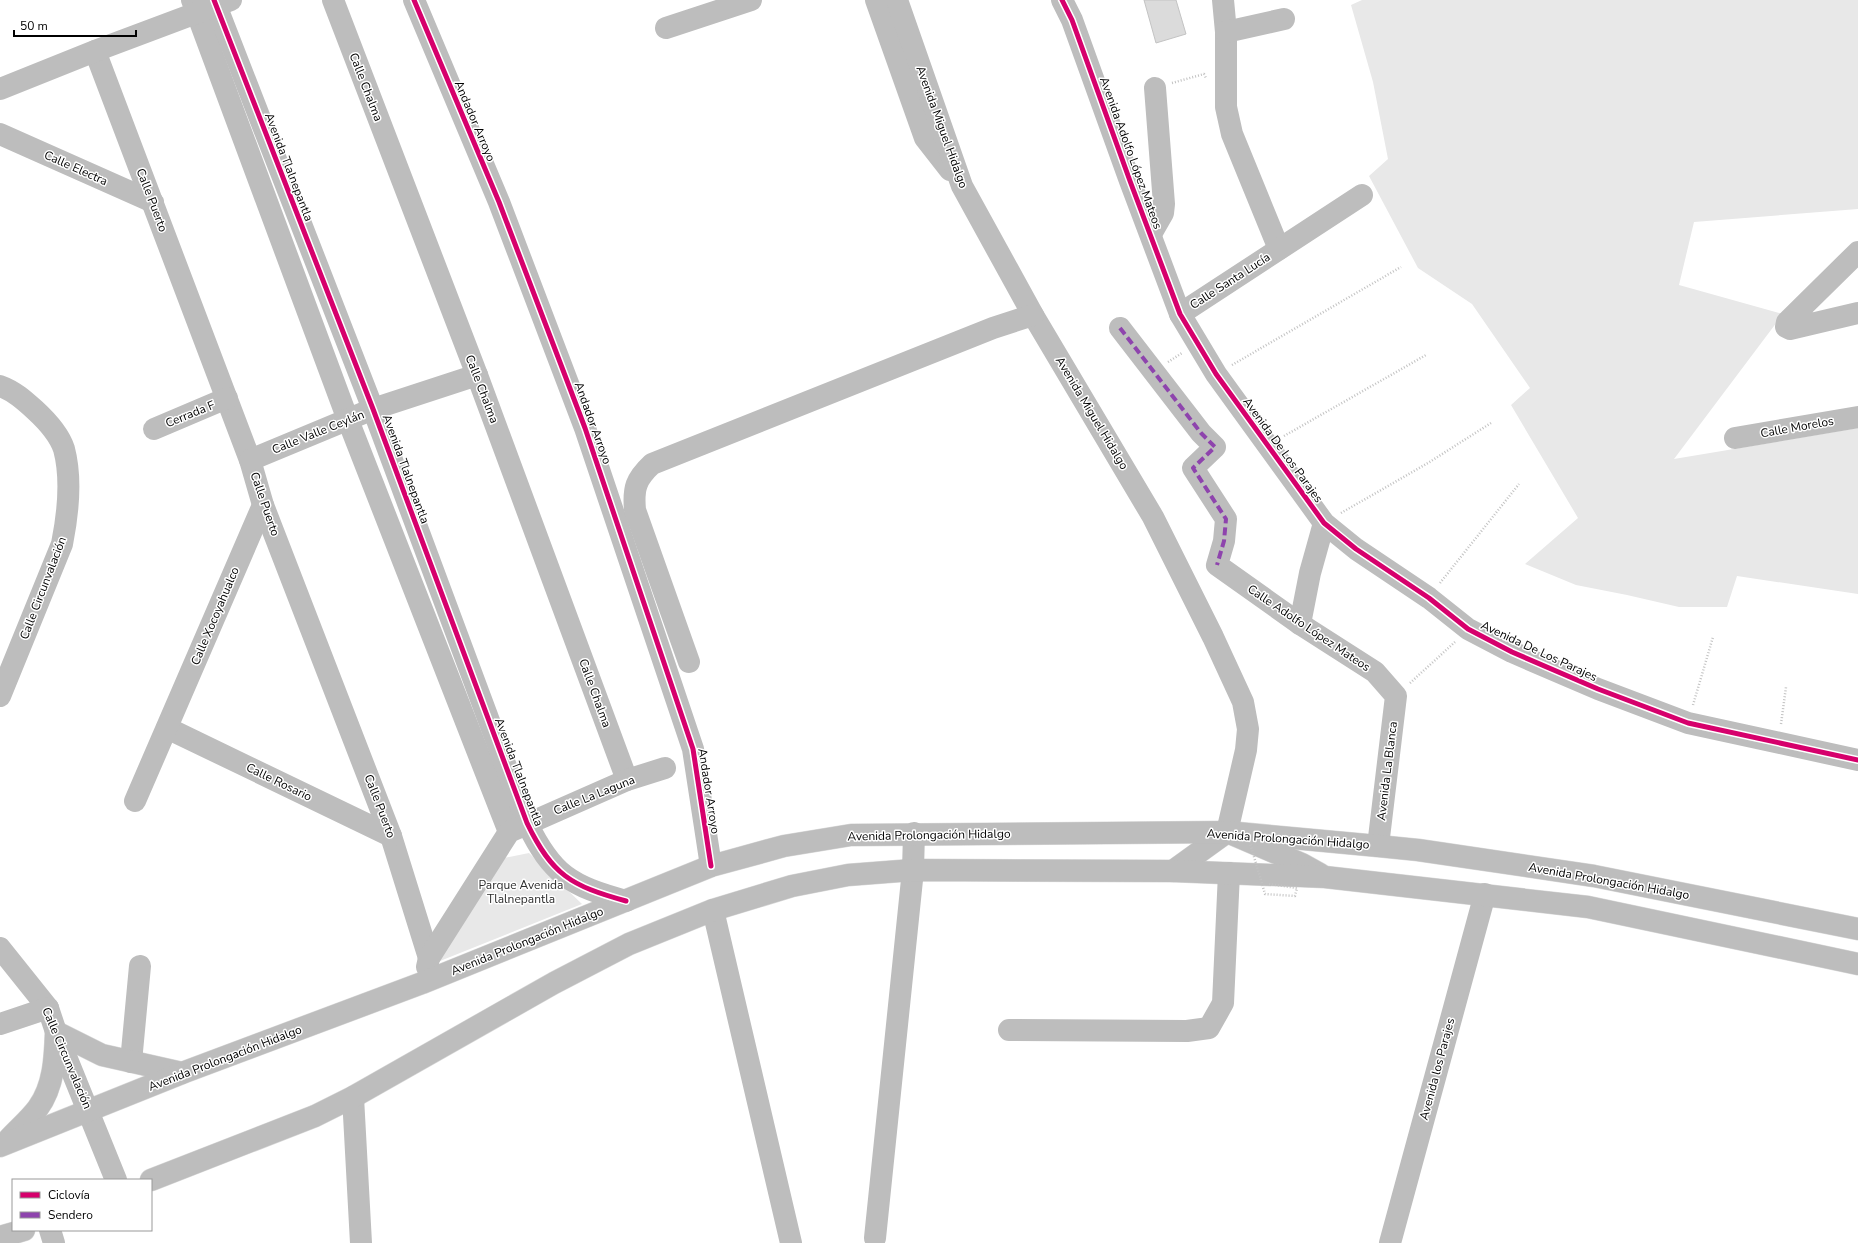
<svg xmlns="http://www.w3.org/2000/svg" width="1858" height="1243" viewBox="0 0 1858 1243" font-family="'Nunito Sans',sans-serif">
<style>
.green{fill:#e8e8e8}
.building{fill:#dbdbdb;stroke:#c3c3c3}
.lines{fill:none;stroke-linecap:round;stroke-linejoin:round}
.highway-casing{stroke:#dbdbdb;stroke-width:23}
.path{stroke:#c2c2c2;stroke-width:2.5;stroke-dasharray:1 2;stroke-linecap:butt}
.minor{stroke:#bdbdbd;stroke-width:22}
.highway{stroke:#bdbdbd;stroke-width:22}
.path-bridge{stroke:#c2c2c2;stroke-width:2.5;stroke-dasharray:1 2;stroke-linecap:butt}
.quiet{stroke:#8e44ad;stroke-width:4;stroke-dasharray:8 4;stroke-linecap:butt}
.cycleway-casing{stroke:#fff;stroke-width:8}
.cycleway{stroke:#d6006c;stroke-width:5}
.labels{text-anchor:middle;dominant-baseline:central;stroke-width:3;stroke-linejoin:round;paint-order:stroke}
.street-label{font-size:12px;fill:#000;stroke:#fff}
.park-label{font-size:12px;fill:#2c2c2c;stroke:#fff}
</style>
<rect width="100%" height="100%" fill="#fff"/>
<!-- green -->
<g class="green">
<path d="M1362,0H1858V209L1694,222L1679,285L1783,314L1674,459L1858,428V594L1737,576L1727,607H1679L1627,595L1576,585L1525,564L1578,518L1511,405L1530,388L1472,304L1418,268L1369,176L1388,159L1373,82L1351,5Z"/>
<path d="M529,853L582,904L435,963L504,858Z"/>
</g>
<!-- building -->
<path class="building" d="M1144,0H1176L1186,34L1156,43Z"/>
<g class="lines">
<!-- highway casing -->
<g class="highway-casing">
<g id="highway">
<path d="M1173,871L1227,832L1302,864L1320,874"/>
<path d="M8,1140C18,1129 30,1119 38,1108C54,1086 55,1058 56,1032L102,1055L182,1073"/>
<path d="M0,1146L182,1073L422,983L711,866L784,846L851,835L1227,832L1378,846L1418,850L1594,876L1858,929"/>
<path d="M151,1180L315,1116L353,1097L554,983L629,944L713,910L792,886L848,875L913,870L1173,871L1325,877L1588,907L1858,964"/>
<path d="M0,1237L24,1230"/>
</g>
</g>
<!-- path -->
<g class="path">
<path d="M1172,83L1204,74L1206,78"/>
<path d="M1168,362L1182,353"/>
<path d="M1232,365L1401,267"/>
<path d="M1284,436L1426,355"/>
<path d="M1341,513L1428,463L1491,423"/>
<path d="M1440,583L1519,484"/>
<path d="M1410,683L1455,642"/>
<path d="M1693,705L1713,637"/>
<path d="M1781,724L1786,687"/>
</g>
<!-- minor -->
<g class="minor">
<path d="M192,0L348,420L509,832"/>
<path d="M214,0L373,409L527,823C552,875 571,886 626,901"/>
<path d="M333,0L477,375L627,780"/>
<path d="M414,0L499,202L585,428L693,749L711,866"/>
<path d="M876,0L925,138L950,170"/>
<path d="M897,0L962,186L1033,315L1153,517L1213,637L1243,702L1248,729L1246,750L1227,832"/>
<path d="M1062,0L1072,20L1130,181L1180,314L1216,374L1324,523L1356,549L1429,598L1468,629L1512,652L1598,689L1688,723L1858,760"/>
<path d="M1223,0L1226,32V107L1232,134L1279,249"/>
<path d="M666,28L751,0"/>
<path d="M1226,32L1284,19"/>
<path d="M95,51L250,460L263,505L391,836L429,958"/>
<path d="M0,89L95,51L231,0"/>
<path d="M0,134L153,202"/>
<path d="M1151,234L1163,213L1164,204L1155,88"/>
<path d="M1858,252L1787,322L1786,327L1790,329L1858,313"/>
<path d="M1180,314L1362,195"/>
<path d="M1120,328L1201,433L1215,447L1193,468L1226,519L1224,541L1217,565L1300,624L1375,672L1396,696L1378,846"/>
<path d="M0,386C14,391 24,400 35,410C47,421 59,434 64,449C72,479 68,514 62,544L0,696"/>
<path d="M154,429L227,398"/>
<path d="M1735,438L1858,417"/>
<path d="M250,460L373,409L477,375"/>
<path d="M1300,624L1310,573L1324,523"/>
<path d="M689,662L635,510C633,488 636,479 652,464L993,328L1033,315"/>
<path d="M167,728L391,836"/>
<path d="M135,801L263,505"/>
<path d="M713,910L791,1243"/>
<path d="M0,948L48,1008L56,1032L116,1180"/>
<path d="M427,967L429,958L509,832L627,780L665,768"/>
<path d="M0,1024L48,1008"/>
<path d="M1009,1030L1187,1031L1209,1028L1223,1003L1229,873"/>
<path d="M131,1062L140,966"/>
<path d="M353,1097L361,1243"/>
<path d="M50,1230L54,1243"/>
<path d="M875,1238L913,870L914,833"/>
<path d="M1390,1243L1485,894"/>
</g>
<!-- highway -->
<use href="#highway" class="highway"/>
<!-- path-bridge -->
<path class="path-bridge" d="M1269,884L1297,888L1295,896L1265,894L1247,833L1289,835"/>
<!-- quiet -->
<path class="quiet" d="M1120,328L1201,433L1215,447L1193,468L1226,519L1224,541L1217,565"/>
<!-- cycleway casing -->
<g class="cycleway-casing">
<g id="cycleway">
<path d="M214,0L373,409L527,823C552,875 571,886 626,901"/>
<path d="M414,0L499,202L585,428L693,749L711,866"/>
<path d="M1062,0L1072,20L1130,181L1180,314L1216,374L1324,523L1356,549L1429,598L1468,629L1512,652L1598,689L1688,723L1858,760"/>
</g>
</g>
<!-- cycleway -->
<use href="#cycleway" class="cycleway"/>
</g>
<g class="labels">
<!-- street labels -->
<g class="street-label">
<text transform="translate(366 87) rotate(69)">Calle Chalma</text>
<text transform="translate(475 121) rotate(67)">Andador Arroyo</text>
<text transform="translate(942 127) rotate(70)">Avenida Miguel Hidalgo</text>
<text transform="translate(1131 153) rotate(70)">Avenida Adolfo López Mateos</text>
<text transform="translate(289 167) rotate(69)">Avenida Tlalnepantla</text>
<text transform="translate(76 168) rotate(24)">Calle Electra</text>
<text transform="translate(152 200) rotate(69)">Calle Puerto</text>
<text transform="translate(1230 281) rotate(-33)">Calle Santa Lucía</text>
<text transform="translate(482 389) rotate(69)">Calle Chalma</text>
<text transform="translate(1092 413) rotate(59)">Avenida Miguel Hidalgo</text>
<text transform="translate(190 414) rotate(-22)">Cerrada F</text>
<text transform="translate(593 423) rotate(70)">Andador Arroyo</text>
<text transform="translate(1797 427) rotate(-10)">Calle Morelos</text>
<text transform="translate(318 432) rotate(-22)">Calle Valle Ceylán</text>
<text transform="translate(1283 450) rotate(54)">Avenida De Los Parajes</text>
<text transform="translate(406 469) rotate(70)">Avenida Tlalnepantla</text>
<text transform="translate(265 504) rotate(71)">Calle Puerto</text>
<text transform="translate(43 588) rotate(-69)">Calle Circunvalación</text>
<text transform="translate(215 616) rotate(-67)">Calle Xocoyahualco</text>
<text transform="translate(1309 628) rotate(34)">Calle Adolfo López Mateos</text>
<text transform="translate(1539 651) rotate(25)">Avenida De Los Parajes</text>
<text transform="translate(595 693) rotate(70)">Calle Chalma</text>
<text transform="translate(1387 771) rotate(-83)">Avenida La Blanca</text>
<text transform="translate(519 772) rotate(69)">Avenida Tlalnepantla</text>
<text transform="translate(279 782) rotate(26)">Calle Rosario</text>
<text transform="translate(709 791) rotate(81)">Andador Arroyo</text>
<text transform="translate(594 795) rotate(-22)">Calle La Laguna</text>
<text transform="translate(380 806) rotate(69)">Calle Puerto</text>
<text transform="translate(929 835) rotate(-1)">Avenida Prolongación Hidalgo</text>
<text transform="translate(1288 839) rotate(4)">Avenida Prolongación Hidalgo</text>
<text transform="translate(1609 881) rotate(10)">Avenida Prolongación Hidalgo</text>
<text transform="translate(527 941) rotate(-22)">Avenida Prolongación Hidalgo</text>
<text transform="translate(67 1058) rotate(67)">Calle Circunvalación</text>
<text transform="translate(225 1058) rotate(-21)">Avenida Prolongación Hidalgo</text>
<text transform="translate(1437 1069) rotate(-75)">Avenida los Parajes</text>
</g>
<!-- park labels -->
<g class="park-label">
<text x="521" y="885">Parque Avenida<tspan x="521" dy="14">Tlalnepantla</tspan></text>
</g>
</g>
<!-- legend -->
<rect x="12" y="1179" width="140" height="52" fill="#ffffff" stroke="#999999"/>
<rect x="20" y="1192" width="20" height="6" fill="#d6006c" stroke="#999999"/>
<text x="48" y="1199" font-size="12" fill="#000000">Ciclovía</text>
<rect x="20" y="1212" width="20" height="6" fill="#8e44ad" stroke="#999999"/>
<text x="48" y="1219" font-size="12" fill="#000000">Sendero</text>
<!-- scale -->
<path d="M14 30v6h122v-6" fill="none" stroke="#000000" stroke-width="2"/>
<text x="20" y="30" font-size="12" fill="#000000" stroke="#ffffff" stroke-width="3" paint-order="stroke">50 m</text>
</svg>
